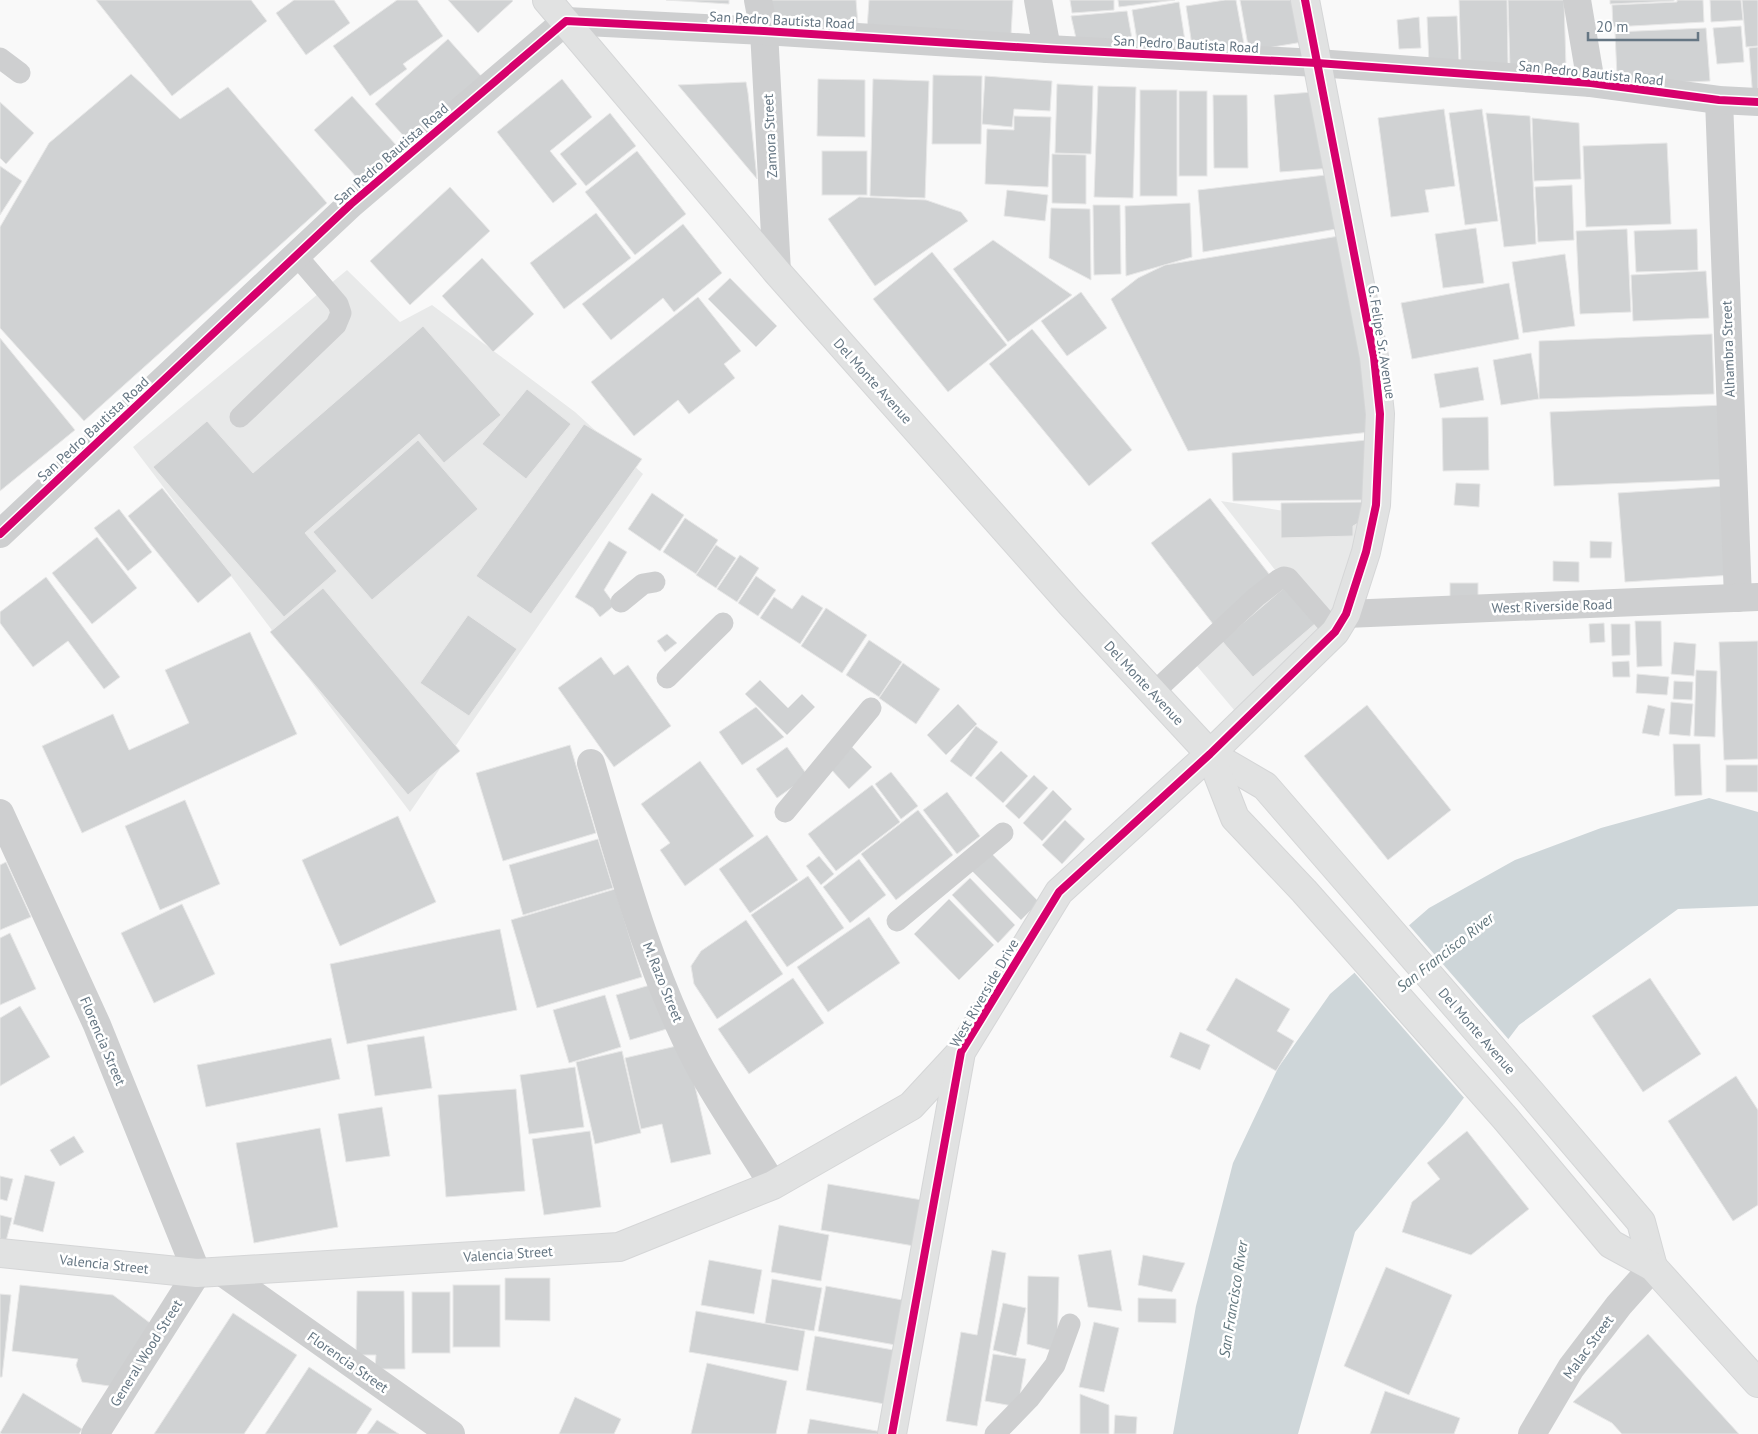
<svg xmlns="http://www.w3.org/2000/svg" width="1758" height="1434" viewBox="0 0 1758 1434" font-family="'PT Sans',sans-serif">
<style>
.built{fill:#e8e9e9}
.water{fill:#ced6d9}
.pier{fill:#f9f9f9}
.building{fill:#d0d2d3;stroke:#e8e8e8}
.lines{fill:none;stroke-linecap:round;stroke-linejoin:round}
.secondary-casing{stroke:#d5d6d7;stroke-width:30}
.lane{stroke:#cecfd0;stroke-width:21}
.street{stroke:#cecfd0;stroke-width:28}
.secondary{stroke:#e1e2e2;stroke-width:28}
.cycleway-casing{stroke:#fff;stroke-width:11}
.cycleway{stroke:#d6006c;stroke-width:8}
.labels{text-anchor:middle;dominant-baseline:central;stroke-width:5;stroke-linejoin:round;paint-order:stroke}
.street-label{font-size:14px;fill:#657683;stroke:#fff}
.water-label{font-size:15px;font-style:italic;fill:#60757c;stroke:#fff}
</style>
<rect width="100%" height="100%" fill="#f9f9f9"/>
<!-- built -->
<g class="built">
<path d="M347,270L400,322L432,305L575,412L643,474L410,812L133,447Z"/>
<path d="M1221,501L1366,524L1328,634L1240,717L1186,653L1279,575Z"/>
</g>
<!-- water -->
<path class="water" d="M1709,798L1758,812V906L1678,909L1519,1025L1444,1124L1355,1232L1298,1434H1173L1196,1306L1233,1163L1278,1068L1330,994L1429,908L1515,860L1601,828Z"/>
<!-- pier -->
<path class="pier" d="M1407,923L1510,1041L1466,1100L1353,971Z"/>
<!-- building -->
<g class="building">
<path d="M96,0H251L267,21L172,96Z"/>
<path d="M294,0H334L350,23L306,55L276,13Z"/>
<path d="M397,0H417L443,36L403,64L407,69L370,96L333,46Z"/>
<path d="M448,0H512L513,1L478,33Z"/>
<path d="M666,0H729V4Z"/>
<path d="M766,0H856L858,25L767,17Z"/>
<path d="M869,0H1013L1011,35L867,29Z"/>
<path d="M1070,0H1114V10L1072,13Z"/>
<path d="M1118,0H1175L1119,7Z"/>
<path d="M1225,0H1236L1244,44L1193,52L1186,6Z"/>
<path d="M1240,0H1296L1303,42L1249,51Z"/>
<path d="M1459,0H1507L1508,64L1461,65Z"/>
<path d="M1508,0H1564L1566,67L1510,69Z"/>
<path d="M1610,0H1674V1L1610,4Z"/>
<path d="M1677,0H1703L1704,22L1613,27L1612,5L1677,2Z"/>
<path d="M1710,0H1741L1743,20L1711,22Z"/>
<path d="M1742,0H1758V46L1746,47Z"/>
<path d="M1179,2L1187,54L1139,52L1132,10Z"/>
<path d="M1127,11L1134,50L1078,47L1071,16Z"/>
<path d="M1457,16L1459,63L1429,64L1427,17Z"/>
<path d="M1419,17L1421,48L1399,49L1397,20Z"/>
<path d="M1741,26L1744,62L1717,64L1713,28Z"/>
<path d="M1706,28L1710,81L1644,84L1643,75L1617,76L1615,32Z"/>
<path d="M448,39L482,77L409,142L375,104Z"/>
<path d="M1758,47V99H1753L1749,48Z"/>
<path d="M131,74L180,119L228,87L327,203L84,421L0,328V227L49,143Z"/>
<path d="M933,75L982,76L981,144H932Z"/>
<path d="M985,76L1052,81L1050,111L1014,109L1012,127L982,124Z"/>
<path d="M562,79L592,117L550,151L577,184L553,203L497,132Z"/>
<path d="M818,79L865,80V137L817,136Z"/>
<path d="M873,79L929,81L925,198L870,196Z"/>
<path d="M746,82L748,93L757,179L678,85Z"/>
<path d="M1057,84L1093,86L1091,154L1055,153Z"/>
<path d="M1098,86L1136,87L1133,198L1094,197Z"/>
<rect x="1140" y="90" width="37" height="106"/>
<rect x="1179" y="91" width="28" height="85"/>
<path d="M1326,91L1332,168L1280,172L1274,95Z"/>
<path d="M1213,95H1247L1248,168H1214Z"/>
<path d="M352,96L396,145L358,179L314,130Z"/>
<path d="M0,102L34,133L6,164L0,158Z"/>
<path d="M1444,109L1455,186L1425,190L1429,212L1391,217L1378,118Z"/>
<path d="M1482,109L1498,221L1465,225L1449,113Z"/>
<path d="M610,113L636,146L586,186L560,154Z"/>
<path d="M1486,113L1530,116L1536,244L1504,247Z"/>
<path d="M1014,116L1051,117L1048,187L985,184L987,129L1014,130Z"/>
<path d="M1532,118L1579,123L1581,179L1534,181Z"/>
<path d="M1667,143L1671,224L1586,227L1583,146Z"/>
<path d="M637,151L686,214L635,255L585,192Z"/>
<rect x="822" y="151" width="45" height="44"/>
<path d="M1052,154L1086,155V204L1052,203Z"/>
<path d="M0,166L22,181L0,215Z"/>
<path d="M1334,174L1342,228L1203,252L1198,190Z"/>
<path d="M1572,185L1574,240L1538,242L1535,187Z"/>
<path d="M450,187L490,231L410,305L370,261Z"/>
<path d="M1007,190L1048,195L1045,221L1004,216Z"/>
<path d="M859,197L926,200L961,212L968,221L875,286L828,219Z"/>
<path d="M1190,203L1192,257L1126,276L1125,206Z"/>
<path d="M1093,205H1120L1121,274L1094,275Z"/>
<path d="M1051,208L1090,209L1091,280L1049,258Z"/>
<path d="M596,213L631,258L564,309L530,263Z"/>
<path d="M683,224L722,273L674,312L663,298L611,340L582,304Z"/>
<path d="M1476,228L1484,283L1443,288L1435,234Z"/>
<path d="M1627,229L1631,312L1580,314L1576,231Z"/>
<path d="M1697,229L1698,270L1636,272L1634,231Z"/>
<path d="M1345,235L1371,432L1188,451L1111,299L1138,278L1165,265Z"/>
<path d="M993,240L1072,295L1008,342L953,269Z"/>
<path d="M932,252L1007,345L948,392L873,299Z"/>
<path d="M1565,254L1575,326L1523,333L1512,262Z"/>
<path d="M482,258L534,314L493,352L442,296Z"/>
<path d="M1706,271L1709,318L1633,321L1631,275Z"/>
<path d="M730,278L777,326L756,347L708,299Z"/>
<path d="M1509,283L1519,339L1412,359L1401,303Z"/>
<path d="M1081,292L1107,328L1067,356L1041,321Z"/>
<path d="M698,297L741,351L724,364L735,378L689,414L678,400L634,436L591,382Z"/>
<path d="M423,326L501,415L444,463L419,434L305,533L337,571L284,617L153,467L207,421L253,473Z"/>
<path d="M1032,329L1132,450L1089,486L989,364Z"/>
<path d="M1712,334L1714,394L1539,399V341Z"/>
<path d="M0,338L75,430L0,491Z"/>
<path d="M1531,353L1539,399L1501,405L1493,360Z"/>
<path d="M1478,367L1484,400L1440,408L1434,374Z"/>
<path d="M527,389L571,424L526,479L482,444Z"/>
<path d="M1726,405L1730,479L1554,486L1550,412Z"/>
<path d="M1488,417L1489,470L1443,471L1442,418Z"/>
<path d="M584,424L642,459L531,614L476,576Z"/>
<path d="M418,440L478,509L372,600L313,532Z"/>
<path d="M1367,440L1368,500L1233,501L1232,453Z"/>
<path d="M1456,483L1480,484L1479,507L1454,505Z"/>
<path d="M1726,486L1732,575L1625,582L1618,493Z"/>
<path d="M162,488L232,575L198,603L128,516Z"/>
<path d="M652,493L684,515L660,551L628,529Z"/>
<path d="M1210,498L1273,579L1213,624L1151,543Z"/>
<path d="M1367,502V518L1353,526V536L1281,538V503Z"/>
<path d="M119,509L152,552L128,571L94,528Z"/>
<path d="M685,518L718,540L696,574L663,552Z"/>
<path d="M97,537L137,588L92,624L52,573Z"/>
<path d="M609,541L627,552L604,590L615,605L600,617L593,608L575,597Z"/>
<path d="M1590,541L1612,542L1611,558H1590Z"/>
<path d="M716,545L736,558L716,588L696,575Z"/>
<path d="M740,555L759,568L737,602L717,589Z"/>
<path d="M1553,561L1579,562V582L1553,581Z"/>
<path d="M756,576L776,590L758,616L738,603Z"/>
<path d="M46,577L120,677L104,689L68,641L33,667L0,623V612Z"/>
<path d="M1292,581L1323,617L1253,677L1222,641Z"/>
<rect x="1450" y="583" width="28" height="16"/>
<path d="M323,588L460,751L408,795L270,632Z"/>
<path d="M802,595L823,608L800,644L760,618L774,597L792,609Z"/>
<path d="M826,608L867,635L842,673L801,646Z"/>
<path d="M468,615L517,649L469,716L420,683Z"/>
<path d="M1635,621H1661L1662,666L1637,667Z"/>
<path d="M1604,623L1605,642L1590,643L1589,624Z"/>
<path d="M1611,624H1630V655L1612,656Z"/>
<path d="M250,632L297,734L82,833L42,746L113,714L129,750L189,723L165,670Z"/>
<path d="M667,634L677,643L665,652L657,641Z"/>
<path d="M869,640L902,662L879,697L846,675Z"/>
<path d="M1758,641V759L1724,760L1719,642Z"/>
<path d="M1674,642L1696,644L1694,676L1671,674Z"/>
<path d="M601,657L614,675L628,665L671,726L614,767L558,688Z"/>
<path d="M1629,661L1630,677H1613L1612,662Z"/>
<path d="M903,663L940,689L916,724L879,698Z"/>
<path d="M1696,670L1717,671L1715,737L1694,736Z"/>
<path d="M1637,674L1669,677L1667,695L1636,693Z"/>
<path d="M760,680L788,708L802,694L815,707L787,735L745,694Z"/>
<path d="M1674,681L1693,682L1692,700L1673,699Z"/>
<path d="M1671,702L1693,704L1690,736L1669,734Z"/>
<path d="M958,704L977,724L946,755L927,735Z"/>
<path d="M1367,705L1451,810L1388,860L1304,756Z"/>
<path d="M1648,705L1665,709L1659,736L1642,733Z"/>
<path d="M756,707L784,737L742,765L719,732Z"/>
<path d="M976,726L998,742L971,777L950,761Z"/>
<path d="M1673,744H1700L1702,795L1675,796Z"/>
<path d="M570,745L596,833L503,861L476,773Z"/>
<path d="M787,747L808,776L777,798L756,769Z"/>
<path d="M852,747L872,767L849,789L830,768Z"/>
<path d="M1001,751L1028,776L1003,803L975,778Z"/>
<path d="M700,761L754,836L685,886L660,850L670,843L641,804Z"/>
<rect x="1726" y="765" width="32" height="27"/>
<path d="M891,772L918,806L901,819L875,784Z"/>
<path d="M1034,775L1048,788L1019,819L1005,806Z"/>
<path d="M872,785L900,822L836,871L808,834Z"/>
<path d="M1053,790L1072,809L1042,841L1023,823Z"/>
<path d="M947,792L980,836L957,854L923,810Z"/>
<path d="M185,800L220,884L160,910L125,826Z"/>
<path d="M918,810L953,855L896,900L861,854Z"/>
<path d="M398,816L436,902L340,946L302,860Z"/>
<path d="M1065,820L1085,839L1062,864L1042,845Z"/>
<path d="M767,835L798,880L750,913L719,869Z"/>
<path d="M598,839L613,888L523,915L509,865Z"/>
<path d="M990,852L1039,902L1021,920L971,870Z"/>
<path d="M819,856L834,874L821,885L806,866Z"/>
<path d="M859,859L886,895L850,923L823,887Z"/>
<path d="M6,862L31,917L0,930V865Z"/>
<path d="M808,876L844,928L787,967L751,915Z"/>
<path d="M970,878L1015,925L998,943L952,895Z"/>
<path d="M615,889L642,977L537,1008L511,920Z"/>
<path d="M949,899L994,945L959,980L914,934Z"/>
<path d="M182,904L215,974L154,1003L121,933Z"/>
<path d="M869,917L900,963L828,1012L797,967Z"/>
<path d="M746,920L783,974L717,1019L694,984L691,966L701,951Z"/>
<path d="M500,929L517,1010L347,1044L330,964Z"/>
<path d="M10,933L36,989L0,1005V938Z"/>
<path d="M793,978L824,1023L749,1074L718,1029Z"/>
<path d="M1236,978L1290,1009L1277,1031L1294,1041L1276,1071L1206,1030Z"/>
<path d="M1650,978L1701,1054L1643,1092L1592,1016Z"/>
<path d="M657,983L670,1028L630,1040L616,995Z"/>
<path d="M605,995L621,1047L569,1063L553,1010Z"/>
<path d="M20,1006L50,1057L0,1086V1018Z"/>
<path d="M1180,1032L1210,1045L1200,1070L1170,1057Z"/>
<path d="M424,1036L432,1088L375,1096L367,1045Z"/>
<path d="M331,1038L340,1079L206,1107L197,1065Z"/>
<path d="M685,1044L711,1154L671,1163L662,1124L641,1129L625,1058Z"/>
<path d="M622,1051L641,1133L595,1144L576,1062Z"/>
<path d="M575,1067L584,1127L529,1134L520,1075Z"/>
<path d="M1736,1076L1758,1110V1205L1733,1221L1668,1121Z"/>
<path d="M516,1089L525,1191L446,1197L438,1095Z"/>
<path d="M382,1107L390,1156L346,1162L338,1114Z"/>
<path d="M320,1128L338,1227L254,1243L236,1143Z"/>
<path d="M590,1131L601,1207L544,1215L532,1139Z"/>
<path d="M1467,1131L1529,1209L1471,1255L1402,1232L1412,1202L1440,1179L1427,1163Z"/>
<path d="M74,1136L84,1152L60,1166L50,1150Z"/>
<path d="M25,1175L55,1182L43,1232L13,1224Z"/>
<path d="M0,1176L13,1179L7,1201L0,1199Z"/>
<path d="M828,1184L922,1200L914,1246L821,1230Z"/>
<path d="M0,1215L12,1218L5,1245L0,1244Z"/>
<path d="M779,1225L829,1235L821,1281L771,1272Z"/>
<path d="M992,1250L1006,1253L977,1426L946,1421L961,1332L977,1335Z"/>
<path d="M1111,1250L1122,1311L1088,1307L1078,1255Z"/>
<path d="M1143,1255L1185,1263L1172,1292L1138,1285Z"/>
<path d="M709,1260L762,1270L754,1314L701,1305Z"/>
<path d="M1386,1267L1452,1295L1409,1395L1344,1366Z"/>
<path d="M1028,1276L1059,1277L1057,1352L1027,1344Z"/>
<path d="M505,1278H550V1321L505,1320Z"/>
<path d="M772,1279L822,1288L814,1331L765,1323Z"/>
<path d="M20,1285L113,1295L150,1323L116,1387L82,1382L76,1365L78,1359L12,1351Z"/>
<rect x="453" y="1285" width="47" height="62"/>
<path d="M826,1286L908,1301L901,1346L818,1331Z"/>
<path d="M357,1291H404L405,1369H375L376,1355H356Z"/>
<rect x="412" y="1292" width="38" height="61"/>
<path d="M0,1294L11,1295L2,1377H0Z"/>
<path d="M1138,1298L1176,1299V1323L1138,1322Z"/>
<path d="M1003,1303L1026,1308L1016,1356L993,1350Z"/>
<path d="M696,1311L805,1331L798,1371L689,1352Z"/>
<path d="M233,1313L297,1355L244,1434H154Z"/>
<path d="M1094,1322L1119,1328L1104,1392L1079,1387Z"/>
<path d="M1648,1334L1739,1434H1622L1612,1423L1573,1402Z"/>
<path d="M815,1336L899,1351L890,1405L806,1390Z"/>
<path d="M993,1354L1026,1359L1018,1407L985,1401Z"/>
<path d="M707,1363L787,1381L776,1434H691Z"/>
<path d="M309,1367L372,1409L356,1434H265Z"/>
<path d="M1385,1391L1460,1418L1454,1434H1370Z"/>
<path d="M23,1393L82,1429L79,1434H2L0,1433Z"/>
<path d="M1080,1394L1109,1405V1434H1080Z"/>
<path d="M575,1397L621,1419L614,1434H559Z"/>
<path d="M1115,1415L1137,1417L1136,1434H1114Z"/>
<path d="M810,1419L888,1433V1434H807Z"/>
<path d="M377,1420L399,1434H367Z"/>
</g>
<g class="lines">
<!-- secondary casing -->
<g class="secondary-casing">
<g id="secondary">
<path d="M547,0L777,272L1071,604L1210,754L1265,786L1532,1094L1641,1222L1653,1267"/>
<path d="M1210,754L1235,818L1304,891L1505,1118L1611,1244L1653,1267L1758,1383"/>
<path d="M0,1253L197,1273L619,1247L773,1185L911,1106L961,1052"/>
<path d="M892,1434L961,1052L1059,892L1210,754L1335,632L1346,614L1366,552L1376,505L1380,414L1374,357L1305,0"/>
</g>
</g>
<!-- lane -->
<g class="lane">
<path d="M0,58L20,73"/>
<path d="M240,417L336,325L341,313L338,304L296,255"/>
<path d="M621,602L643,584L655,582"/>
<path d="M667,678L723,623"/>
<path d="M1153,693L1256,597L1278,580L1284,577L1288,578L1335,632"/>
<path d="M785,812L871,708"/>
<path d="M897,921L1003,833"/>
<path d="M995,1434L1029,1399L1055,1365L1070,1324"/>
</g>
<!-- street -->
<g class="street">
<path d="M758,0L764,31L777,272"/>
<path d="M1038,0L1047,49"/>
<path d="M1577,0L1591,83"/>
<path d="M1719,100L1738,598"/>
<path d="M0,534L351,204L566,21L764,31L1047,49L1317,63L1591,83L1719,100L1758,102"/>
<path d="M1346,614L1758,597"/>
<path d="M591,763C621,864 648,968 697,1062C720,1105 748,1144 773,1185"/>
<path d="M0,813L97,1025L197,1273L95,1434"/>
<path d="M222,1272L451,1434"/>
<path d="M1532,1434L1571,1368L1619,1305L1653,1267"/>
</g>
<!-- secondary -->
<use href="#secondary" class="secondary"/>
<!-- cycleway casing -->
<g class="cycleway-casing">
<g id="cycleway">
<path d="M0,534L351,204L566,21L764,31L1047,49L1317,63L1591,83L1719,100L1758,102"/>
<path d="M892,1434L961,1052L1059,892L1210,754L1335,632L1346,614L1366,552L1376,505L1380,414L1374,357L1305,0"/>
</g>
</g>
<!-- cycleway -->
<use href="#cycleway" class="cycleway"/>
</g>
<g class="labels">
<!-- street labels -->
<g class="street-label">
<text transform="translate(782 20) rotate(3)">San Pedro Bautista Road</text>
<text transform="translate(1186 44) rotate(3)">San Pedro Bautista Road</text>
<text transform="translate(1591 73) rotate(6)">San Pedro Bautista Road</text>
<text transform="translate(770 136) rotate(-93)">Zamora Street</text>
<text transform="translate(391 154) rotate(-41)">San Pedro Bautista Road</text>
<text transform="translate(1382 342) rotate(81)">G. Felipe Sr. Avenue</text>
<text transform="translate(1728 349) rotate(-92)">Alhambra Street</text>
<text transform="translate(873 381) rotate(48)">Del Monte Avenue</text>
<text transform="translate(93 429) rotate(-43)">San Pedro Bautista Road</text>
<text transform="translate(1552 606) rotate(-2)">West Riverside Road</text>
<text transform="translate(1144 683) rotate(47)">Del Monte Avenue</text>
<text transform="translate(663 982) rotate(68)">M. Razo Street</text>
<text transform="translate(984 993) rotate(-60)">West Riverside Drive</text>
<text transform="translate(1477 1031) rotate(49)">Del Monte Avenue</text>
<text transform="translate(103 1041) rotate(67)">Florencia Street</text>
<text transform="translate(508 1254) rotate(-4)">Valencia Street</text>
<text transform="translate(104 1264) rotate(6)">Valencia Street</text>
<text transform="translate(1588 1347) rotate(-54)">Malac Street</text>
<text transform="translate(146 1353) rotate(-58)">General Wood Street</text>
<text transform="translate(348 1362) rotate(35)">Florencia Street</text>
</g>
<!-- water labels -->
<g class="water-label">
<text transform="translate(1445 952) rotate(-38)">San Francisco River</text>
<text transform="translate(1233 1299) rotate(-81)">San Francisco River</text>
</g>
</g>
<!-- scale -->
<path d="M1588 32v8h110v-8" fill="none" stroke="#657683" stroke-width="2.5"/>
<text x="1596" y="32" font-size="15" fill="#657683" stroke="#ffffff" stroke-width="4" paint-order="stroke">20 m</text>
</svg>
